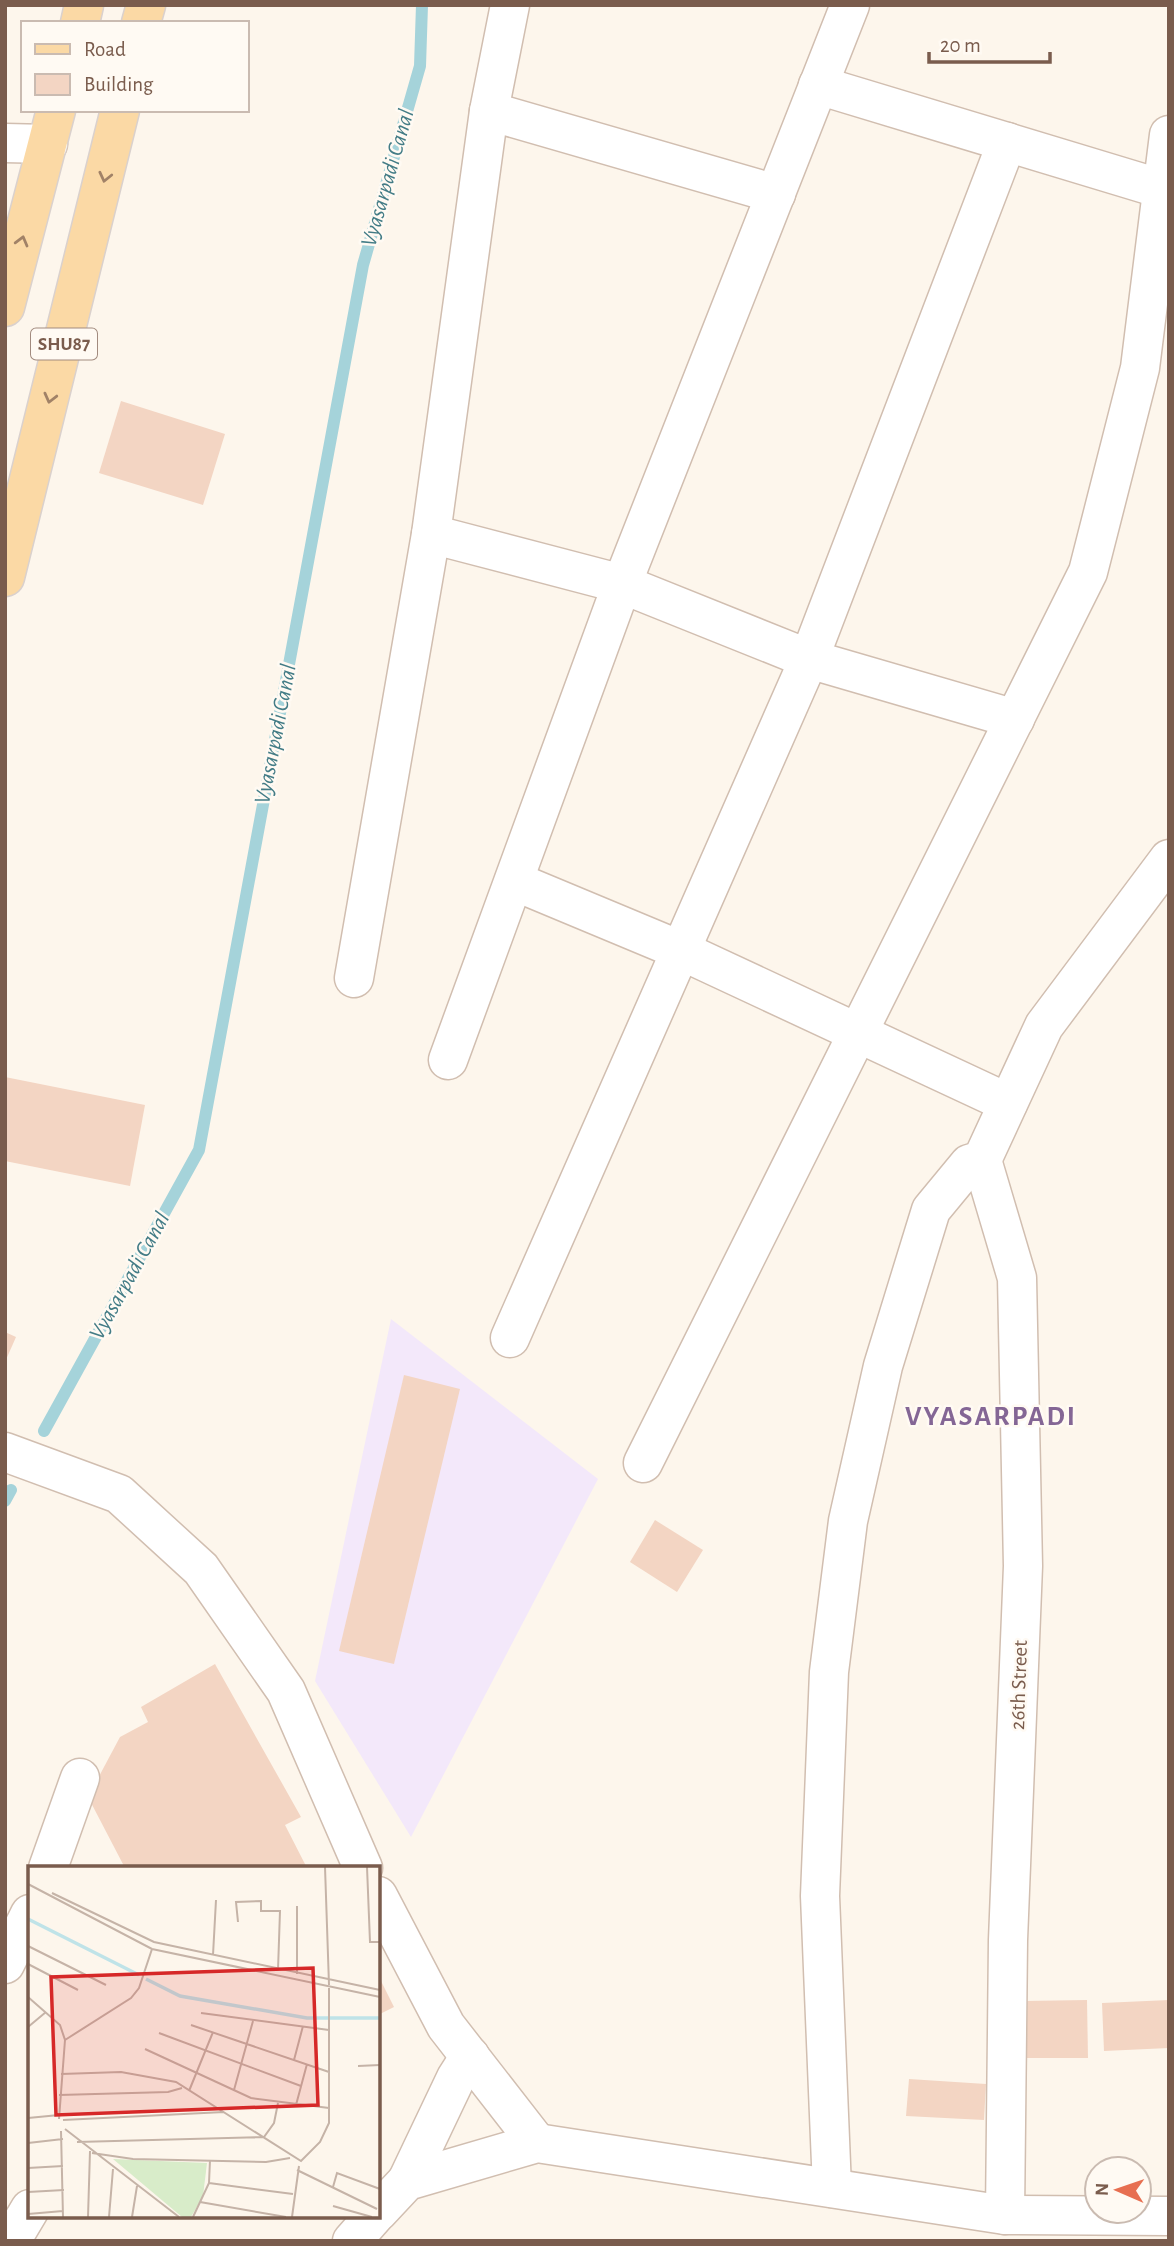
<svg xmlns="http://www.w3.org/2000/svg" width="1174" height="2246" viewBox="0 0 1174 2246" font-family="'Alegreya Sans',sans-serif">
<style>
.education{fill:#f3e8fa}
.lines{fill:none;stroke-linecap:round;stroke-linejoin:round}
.stream{stroke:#a5d3da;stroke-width:12}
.building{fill:#f3d5c3}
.street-casing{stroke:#d1beb0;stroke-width:41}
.primary-casing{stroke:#dad1cd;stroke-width:41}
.street{stroke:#fff;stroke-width:38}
.primary{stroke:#fbd9a5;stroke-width:38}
.oneway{stroke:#a18267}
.labels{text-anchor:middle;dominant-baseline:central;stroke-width:5;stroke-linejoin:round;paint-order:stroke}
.shield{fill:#fffaf3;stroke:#a28b7f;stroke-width:2}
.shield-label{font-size:19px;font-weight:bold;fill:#7a5c4d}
.street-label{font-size:21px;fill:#7a5c4d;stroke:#fffaf3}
.water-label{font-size:23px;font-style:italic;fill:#437c86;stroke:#fffaf3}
.district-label{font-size:28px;font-weight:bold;letter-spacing:2px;fill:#846695;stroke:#fffaf3}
.inset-river{fill:none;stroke:#bfe3e8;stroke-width:3.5}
.inset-road{fill:none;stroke:#c5b3a7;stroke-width:2}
.view{fill:#d62828;fill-opacity:0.15;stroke:#d62828;stroke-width:3.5}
.inset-edge{fill:none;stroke:#7a5c4d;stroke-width:3.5}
</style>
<rect width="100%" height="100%" fill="#fdf6ec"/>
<!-- education -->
<path class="education" d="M391,1319L598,1479L411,1837L315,1681Z"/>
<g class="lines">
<!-- stream -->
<g class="stream">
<path d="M44,1431L199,1150L363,265L420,66L422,5"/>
<path d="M5,1501L11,1490"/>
</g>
</g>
<!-- building -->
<g class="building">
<path d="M121,401L225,434L203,505L99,473Z"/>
<path d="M5,1077L145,1105L130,1186L5,1161Z"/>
<path d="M5,1332L16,1337L5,1362Z"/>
<path d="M404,1375L460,1389L394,1664L339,1651Z"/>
<path d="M655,1520L703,1550L677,1592L630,1562Z"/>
<path d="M215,1664L301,1817L285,1825L307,1868H125L88,1797L120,1737L148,1722L141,1707Z"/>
<path d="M378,1975L394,2007L378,2015Z"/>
<path d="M1087,2000L1088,2058H1025L1024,2001Z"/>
<path d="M1169,2000V2048L1104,2051L1102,2003Z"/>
<path d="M909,2079L986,2084L984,2120L906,2116Z"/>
</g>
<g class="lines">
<!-- street casing -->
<g class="street-casing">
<g id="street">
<path d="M818,85L1162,189"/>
<path d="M489,111L776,194"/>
<path d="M5,143L48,144"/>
<path d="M431,534L622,584L809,659L1015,719"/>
<path d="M514,881L682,951L1008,1103"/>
<path d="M354,978L431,534L489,111L510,5"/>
<path d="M448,1060L622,584L850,5"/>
<path d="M982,1160L1017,1278L1023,1566L1008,1940L1005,2215"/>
<path d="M510,1338L809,659L1007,142"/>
<path d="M5,1452L119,1494L201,1569L286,1691L363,1868"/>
<path d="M643,1463L1088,572L1140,368L1169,135"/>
<path d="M48,1868L80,1778"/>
<path d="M378,1896L446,2026L537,2143"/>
<path d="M5,1964L30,1914"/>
<path d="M407,2181L456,2078L470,2056"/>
<path d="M832,2188L820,1896L829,1672L848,1521L883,1366L931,1210L969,1164L982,1160L1044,1026L1169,859"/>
<path d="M378,2212L407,2181L537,2143L1005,2215L1169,2216"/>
<path d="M11,2241L30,2209"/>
<path d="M352,2241L374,2216"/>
</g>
</g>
<!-- primary casing -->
<g class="primary-casing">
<g id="primary">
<path d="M80,23L84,5"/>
<path d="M141,23L146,5"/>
<path d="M5,307L56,110"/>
<path d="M5,577L120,110"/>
</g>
</g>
<!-- street -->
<use href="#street" class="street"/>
<!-- primary -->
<use href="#primary" class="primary"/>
</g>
<!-- one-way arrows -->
<defs><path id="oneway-chevron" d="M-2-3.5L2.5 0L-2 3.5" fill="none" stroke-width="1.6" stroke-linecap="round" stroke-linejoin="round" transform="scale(1.75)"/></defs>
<g class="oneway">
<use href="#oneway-chevron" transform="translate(105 177) rotate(103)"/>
<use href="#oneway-chevron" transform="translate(22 241) rotate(-75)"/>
<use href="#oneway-chevron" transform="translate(50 398) rotate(104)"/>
</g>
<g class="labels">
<!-- shield labels -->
<rect class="shield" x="31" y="328.5" width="66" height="31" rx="5"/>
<g class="shield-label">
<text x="64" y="344">SHU87</text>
</g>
<!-- street labels -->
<g class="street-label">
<text transform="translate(1019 1685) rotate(-88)">26th Street</text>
</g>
<!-- water labels -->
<g class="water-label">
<text transform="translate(388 178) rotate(-74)">Vyasarpadi Canal</text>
<text transform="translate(276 734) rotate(-79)">Vyasarpadi Canal</text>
<text transform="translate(130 1276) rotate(-61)">Vyasarpadi Canal</text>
</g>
<!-- district labels -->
<g class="district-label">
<text x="991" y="1417">VYASARPADI</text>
</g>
</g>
<!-- overview -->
<g transform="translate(28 1866)">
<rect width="352" height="352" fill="#fdf6ec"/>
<path d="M85,293L179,297L175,330L163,351H154Z" fill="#d8ecc9"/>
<path class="inset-river" d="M0,53L111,109M118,113L152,130L279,152H352"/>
<path class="inset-road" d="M297,1L301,119M339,1L342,76H352M0,18L124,83L352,131M24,27L126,76L352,124M210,56L208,36L233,35V45H252L250,104M0,80L78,119M185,89L188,34M0,98L50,124M269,108V40M0,131L32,159L37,174L31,253M173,147L301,164M163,159L301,206M0,161L18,146M131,167L273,220M37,174L103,132L111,122L124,83M117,183L223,232L301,242M266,194L275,160M330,200L352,199M33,208L93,206L148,216L273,295L292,276L301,257V122M206,224L225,155M161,225L185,166M31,229L140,226L154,222M268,239L279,198M0,252L31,249M35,254L196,246M37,263L151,351M33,265L35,351M49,276L236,271L246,257L250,237M0,277L35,273M64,287L105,293L238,296L262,292M0,302L35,300M269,304L349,343M181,317L265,328M305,321L309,307L352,323M0,326L36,324M172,336L258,351M305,340L344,351M0,348L35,345M60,351L62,285M81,351L85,303M104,351L109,320M165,351L181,317L182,294M264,351L271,300"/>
<path class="view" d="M285,102L290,239L28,249L23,111Z"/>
<rect width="352" height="352" class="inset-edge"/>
</g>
<!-- border -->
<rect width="1174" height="2246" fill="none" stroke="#7a5c4d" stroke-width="14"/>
<!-- legend -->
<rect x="21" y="21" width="228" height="91" fill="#fffaf3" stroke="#cabbb1" stroke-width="2"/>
<rect x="35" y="44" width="35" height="10" fill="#fbd9a5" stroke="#cabbb1" stroke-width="2"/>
<text x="84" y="56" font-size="21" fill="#7a5c4d">Road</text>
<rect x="35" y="74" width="35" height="21" fill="#f3d5c3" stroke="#cabbb1" stroke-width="2"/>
<text x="84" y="91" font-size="21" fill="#7a5c4d">Building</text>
<!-- north arrow -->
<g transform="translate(1118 2190) rotate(272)"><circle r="33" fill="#fffaf3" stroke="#cabbb1" stroke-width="2"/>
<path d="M0-5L12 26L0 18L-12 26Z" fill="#e76f51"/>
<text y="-10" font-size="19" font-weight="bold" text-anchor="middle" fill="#7a5c4d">N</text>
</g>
<!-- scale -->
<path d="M929 52v10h121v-10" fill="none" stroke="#7a5c4d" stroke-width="3.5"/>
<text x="940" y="52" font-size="21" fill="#7a5c4d" stroke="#fffaf3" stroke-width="5" paint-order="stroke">20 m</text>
</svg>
